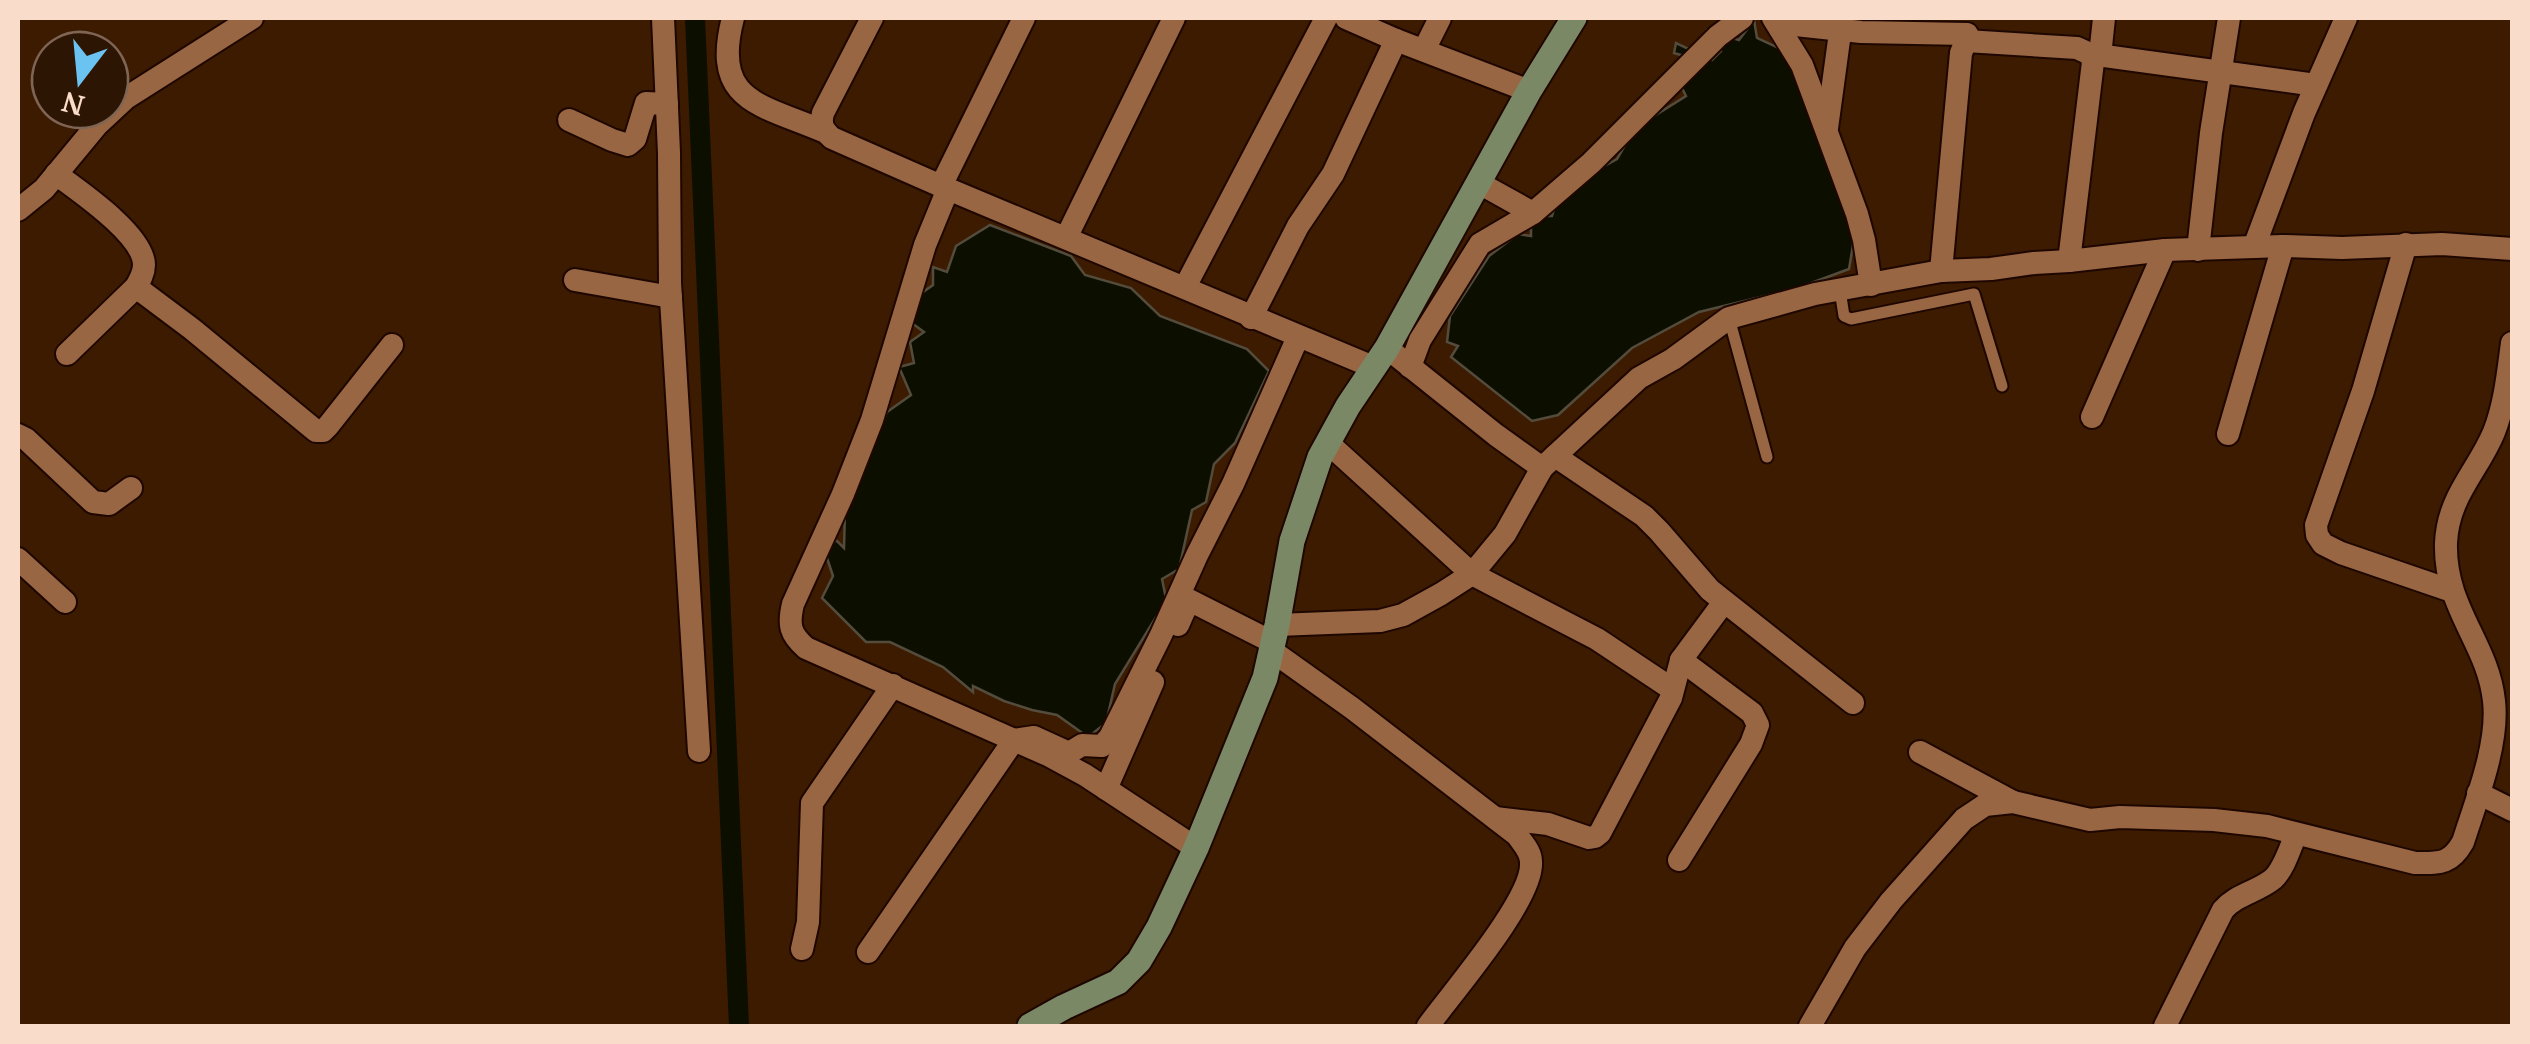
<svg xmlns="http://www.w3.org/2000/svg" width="2530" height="1044" viewBox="0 0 2530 1044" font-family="'PT Serif',serif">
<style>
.water{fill:#0c0e00;stroke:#534c3c;stroke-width:2.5}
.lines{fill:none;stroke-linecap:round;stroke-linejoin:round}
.canal{stroke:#0c0e00;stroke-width:20}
.lane-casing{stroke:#1e0700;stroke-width:15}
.street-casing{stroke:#1e0700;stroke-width:26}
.secondary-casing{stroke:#1e0700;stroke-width:29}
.lane{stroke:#964;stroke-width:11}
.street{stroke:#964;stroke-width:22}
.secondary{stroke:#7b8866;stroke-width:25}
</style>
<rect width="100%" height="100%" fill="#3d1b01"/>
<!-- water -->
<g class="water">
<path d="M1754,20L1757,38L1781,49L1803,85L1854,239L1849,269L1803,286L1800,296L1789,290L1699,312L1632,348L1558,415L1532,421L1451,357L1458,346L1447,342L1450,316L1489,256L1518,234L1531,236V216H1552L1560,190L1617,159L1635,128L1686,96L1677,78L1699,60L1674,53L1676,43L1712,60L1721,51L1708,31L1739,40Z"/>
<path d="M990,225L1071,256L1085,275L1131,288L1160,316L1247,349L1269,371L1235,443L1214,464L1206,502L1192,510L1179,569L1162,579L1169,613L1156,617L1115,684L1106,723L1088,737L1057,715L1032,710L1004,701L973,686V692L943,667L890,642H866L822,598L833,576L825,552L836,540L844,548L845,511L887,412L911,395L899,367L914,363L910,342L924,332L905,318L906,304L933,285V267L947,272L956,246Z"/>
</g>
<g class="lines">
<!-- canal -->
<path class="canal" d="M695,18L739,1026"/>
<!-- lane casing -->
<g class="lane-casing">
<g id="lane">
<path d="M1840,290L1844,316L1851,319L1974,294L2002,386"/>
<path d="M1729,318L1767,457"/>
</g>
</g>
<!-- street casing -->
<g class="street-casing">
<g id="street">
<path d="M663,18L669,153L670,283L699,751"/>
<path d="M733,18C711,102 760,104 823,131"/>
<path d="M872,18L823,113C820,125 823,130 832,138L948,189L1373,367"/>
<path d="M1346,18L1396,40L1529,91"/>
<path d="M1773,18L1802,65L1857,214L1864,240L1871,285"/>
<path d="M1777,23L1861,32L1967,34"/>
<path d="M1424,50L1440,18"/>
<path d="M2090,54L2316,85"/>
<path d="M2100,56L2104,18"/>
<path d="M569,120L612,140L628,145L635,139L646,103L667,104"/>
<path d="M1827,128L1842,18"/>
<path d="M56,174C79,191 144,235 144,265C144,273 140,280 136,287L67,354"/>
<path d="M1479,183L1533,213"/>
<path d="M941,186L1024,18"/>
<path d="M948,189L925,245L872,420L843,494L793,604C788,625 790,634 806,648L1050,756L1085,775L1196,848"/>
<path d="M18,210L44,189L97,125L126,98L252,18"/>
<path d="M1066,238L1174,18"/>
<path d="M2406,244L2363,391L2316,525L2317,535L2323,544L2341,553L2452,591"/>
<path d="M2254,247L2304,113L2346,18"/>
<path d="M2198,250L2211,133L2229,18"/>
<path d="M1941,271L1961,53L1966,41L2077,48L2090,54L2093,62L2069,261"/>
<path d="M575,280L671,297"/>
<path d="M136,287L192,329L316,431H323L328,426L392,345"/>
<path d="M1185,287L1326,18"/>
<path d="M1251,318L1298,226L1333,174L1396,40"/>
<path d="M1410,367L1420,340L1480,244L1533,213L1591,163L1718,36L1742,18"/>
<path d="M2092,417L2165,250"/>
<path d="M2228,434L2283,246"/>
<path d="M18,435L26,439L93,502L109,504L131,488"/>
<path d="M1328,443L1472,574L1597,639L1672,689"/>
<path d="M1555,456L1644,516L1659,531L1710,590L1853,703"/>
<path d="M1542,468L1639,378L1673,359L1729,318L1815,294L1941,271L1991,269L2034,263L2069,261L2165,250L2283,246L2342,248L2442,244L2512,249"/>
<path d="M18,559L65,602"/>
<path d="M1178,625L1189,600L1274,643"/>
<path d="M1277,625L1380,621L1403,615L1441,594L1472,574L1505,534L1542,468L1496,435L1387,348"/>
<path d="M1272,651L1352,708L1517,835C1523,844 1531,851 1531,862C1534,899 1451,994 1428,1026"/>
<path d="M1920,752L2013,802"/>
<path d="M1106,789L1153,682"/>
<path d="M2478,793L2512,810"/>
<path d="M1495,818L1548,824L1589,838L1595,837L1600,833L1671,698L1681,660L1724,602"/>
<path d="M1679,860L1751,744L1758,725L1752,713L1681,660"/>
<path d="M802,949L808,922L812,803L893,685"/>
<path d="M868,952L1014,740L1034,737L1069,753L1082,745L1102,746L1110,737L1161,635L1197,555L1233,484L1298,337"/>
<path d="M1810,1026L1855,948L1891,901L1964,819L1985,805L2013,802L2090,820L2120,817L2214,820L2267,826L2415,863C2439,863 2450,865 2463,842C2476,801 2499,744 2494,701C2488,643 2444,608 2446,543C2448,496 2478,471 2494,432C2505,404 2508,373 2512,343"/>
<path d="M2165,1026L2223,910C2237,894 2257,892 2273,879C2284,869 2290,848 2296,834"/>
</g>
</g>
<!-- secondary casing -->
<g class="secondary-casing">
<path id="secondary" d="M1030,1026L1064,1007L1118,982L1139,961L1159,927L1196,848L1265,678L1277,625L1292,541L1320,457L1348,406L1387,348L1529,91L1574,18"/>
</g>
<!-- lane -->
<use href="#lane" class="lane"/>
<!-- street -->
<use href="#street" class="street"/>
<!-- secondary -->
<use href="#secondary" class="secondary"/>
</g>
<!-- border -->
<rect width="2530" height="1044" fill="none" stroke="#f9dcc9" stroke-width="40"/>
<!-- north arrow -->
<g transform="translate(80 80) rotate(196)"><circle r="48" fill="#2d1504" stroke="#7f6553" stroke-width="2.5"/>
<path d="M0-8L18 38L0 25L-18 38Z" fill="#6bc3f2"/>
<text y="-15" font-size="28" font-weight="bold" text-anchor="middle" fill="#f9dcc9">N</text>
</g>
</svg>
